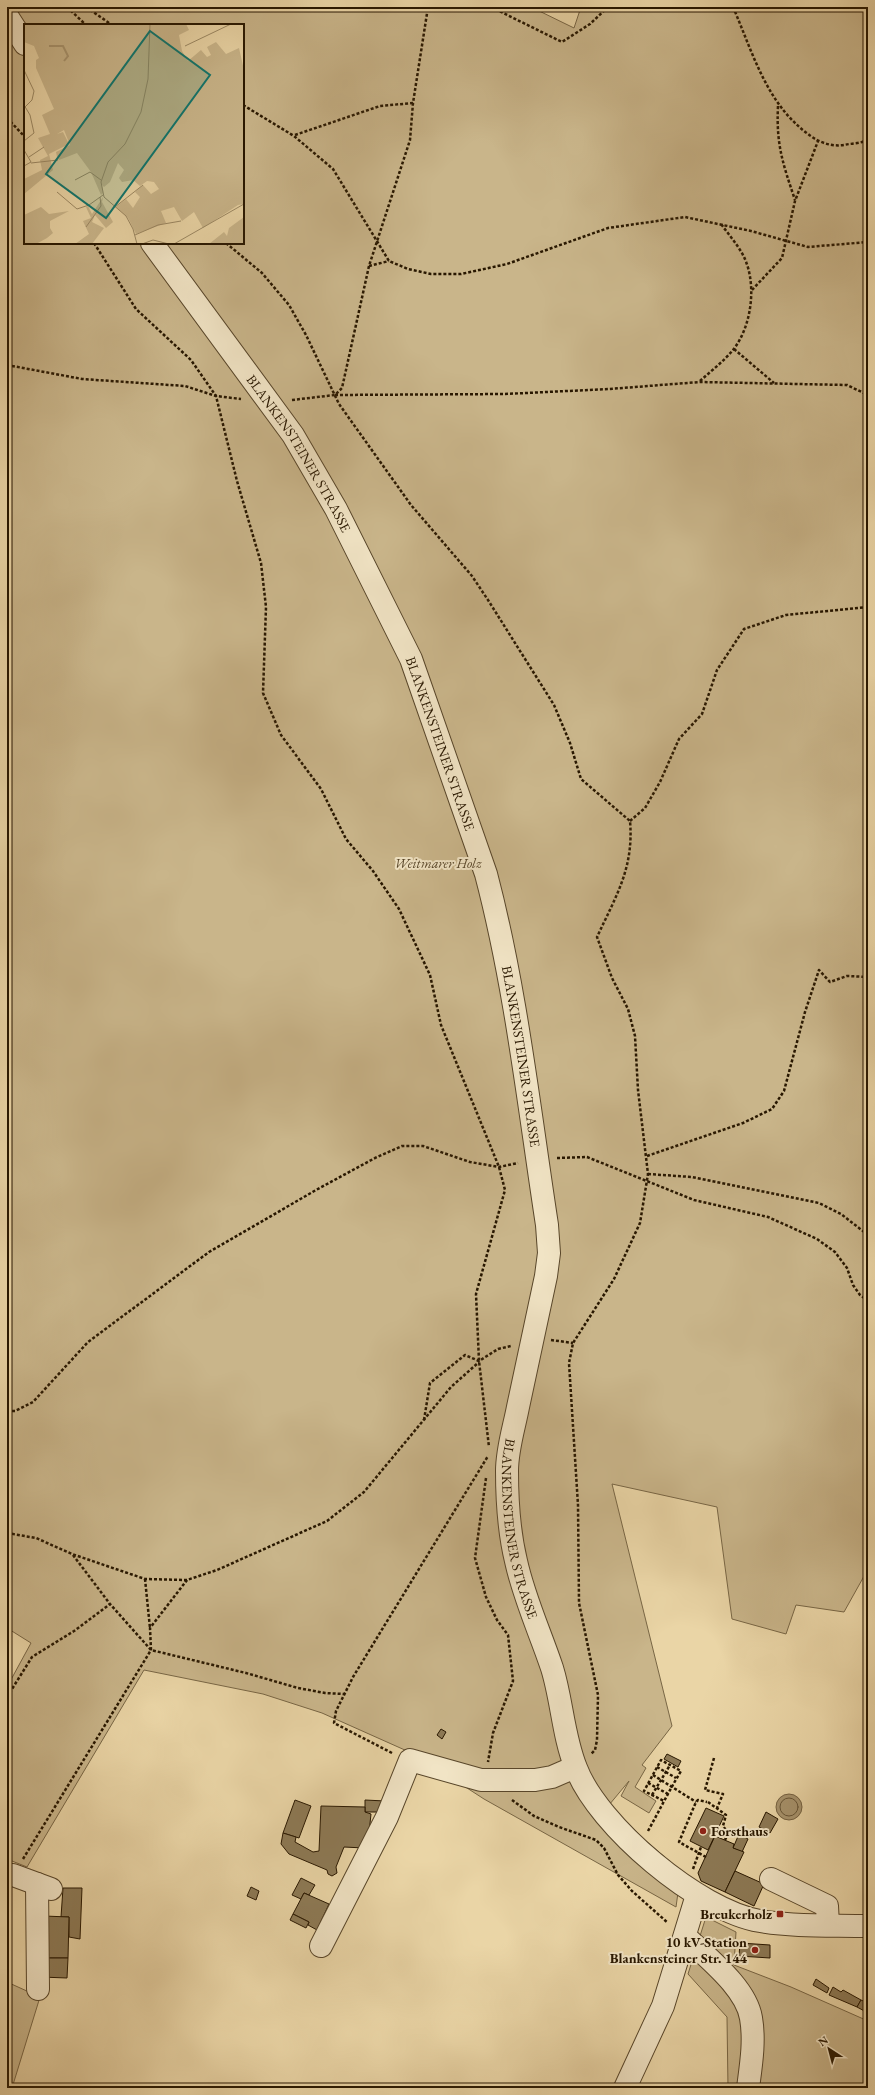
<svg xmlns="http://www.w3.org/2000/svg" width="875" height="2095" viewBox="0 0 875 2095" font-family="'EB Garamond',serif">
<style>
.green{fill:#c9b58a;stroke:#786645;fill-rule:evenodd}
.water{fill:#a8946e;stroke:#756242}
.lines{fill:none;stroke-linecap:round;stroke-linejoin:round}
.shore{stroke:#685637;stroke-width:1}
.building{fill:#8d7a56;stroke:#281700}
.minor-casing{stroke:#58462a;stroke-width:24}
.path{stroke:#281700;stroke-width:2.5;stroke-dasharray:3 2;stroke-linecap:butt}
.minor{stroke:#f1e4c5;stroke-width:22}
.poi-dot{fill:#8f2418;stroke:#f1e4c5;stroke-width:1.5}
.labels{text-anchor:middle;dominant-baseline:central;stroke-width:4;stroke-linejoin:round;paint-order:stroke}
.street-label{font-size:14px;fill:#281700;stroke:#f1e4c5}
.park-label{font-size:14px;font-style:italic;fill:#584629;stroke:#f1e4c5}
.poi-label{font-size:14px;font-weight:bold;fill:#281700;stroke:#f1e4c5;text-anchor:end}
.inset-river{fill:none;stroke:#a8946e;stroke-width:2}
.inset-road{fill:none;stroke:#9c8964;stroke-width:1}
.view{fill:#0f766e;fill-opacity:0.15;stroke:#0f766e;stroke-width:2}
.inset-edge{fill:none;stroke:#281700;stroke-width:2}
</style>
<rect width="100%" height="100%" fill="#ead5a6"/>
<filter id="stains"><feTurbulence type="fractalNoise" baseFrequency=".005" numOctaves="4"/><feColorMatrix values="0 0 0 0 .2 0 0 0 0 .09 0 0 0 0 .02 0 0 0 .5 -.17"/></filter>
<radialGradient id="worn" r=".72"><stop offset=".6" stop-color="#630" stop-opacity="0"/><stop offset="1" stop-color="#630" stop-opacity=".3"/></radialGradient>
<!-- green -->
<g class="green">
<path d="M7,7H531L574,28L581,7H868V1569L844,1612L796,1605L786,1634L732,1619L717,1507L612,1484L672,1726L642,1765L646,1768L635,1787L656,1801L649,1813L621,1796L629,1781L609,1805L646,1841L681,1871L676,1907L484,1799L416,1755L322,1713L263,1694L144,1670L27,1867L7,1859V1687L31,1643L7,1628ZM25,25H243V243H25Z"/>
<path d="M706,1917L736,1932L734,1965L791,1987L868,2021V2088H728L727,2017L688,1974Z"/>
<path d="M7,1982L40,1997L12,2088H7Z"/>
</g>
<!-- water -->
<circle class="water" cx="789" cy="1807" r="13"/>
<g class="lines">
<!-- shore -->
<circle class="shore" cx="789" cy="1807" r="9"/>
</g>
<!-- building -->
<g class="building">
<path d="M441,1729L446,1732L442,1739L437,1735Z"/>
<path d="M667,1754L681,1761L678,1767L664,1759Z"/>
<path d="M295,1800L311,1806L299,1838L283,1833Z"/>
<path d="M365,1800L385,1801L384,1812H365Z"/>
<path d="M321,1806L365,1807V1812L371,1814L369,1833L364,1848L344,1847L336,1867L337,1873L332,1876L328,1874L327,1870L289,1854L281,1844L283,1833L296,1837L295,1842L313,1852L319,1851Z"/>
<path d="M706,1808L724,1816L708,1850L690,1841Z"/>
<path d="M766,1812L778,1819L770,1833L759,1827Z"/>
<path d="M739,1834L748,1839L742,1852L733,1848Z"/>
<path d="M715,1836L734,1844L733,1848L744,1852L725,1892L701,1881L698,1873Z"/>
<path d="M735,1871L764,1884L754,1906L725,1892Z"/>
<path d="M301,1878L315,1885L309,1895L304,1893L301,1899L292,1895Z"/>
<path d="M251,1887L259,1891L256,1900L247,1896Z"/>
<path d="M63,1888H82L80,1939L69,1937V1917H61Z"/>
<path d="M304,1893L329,1904L317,1930L308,1925L309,1922L293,1914Z"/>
<path d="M293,1914L309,1922L306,1928L290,1920Z"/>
<path d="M44,1916L69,1917L68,1958H41Z"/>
<path d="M740,1943L770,1945V1958L739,1956Z"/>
<path d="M41,1958H68L67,1978L41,1977Z"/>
<path d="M816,1979L829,1988L827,1993L813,1985Z"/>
<path d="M833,1987L841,1992L843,1990L861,2000L857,2007L829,1995Z"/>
<path d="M861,2000L868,2003V2013L857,2007Z"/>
</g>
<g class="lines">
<!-- minor casing -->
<g class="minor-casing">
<g id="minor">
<path d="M7,16L25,44"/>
<path id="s1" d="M152,243L293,435L336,509L411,659L486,874C516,988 529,1108 547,1225L549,1253L546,1276C537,1320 527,1363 518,1407C514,1428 507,1449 507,1471C507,1501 509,1532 516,1561C524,1598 540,1632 552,1668C562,1700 563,1736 576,1768C598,1826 699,1911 760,1921C795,1927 833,1925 868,1926"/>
<path d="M13,1875L51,1889"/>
<path d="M771,1879L827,1906L828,1925"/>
<path d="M37,1884L38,1989"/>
<path d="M685,1936C706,1957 746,1987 751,2018C755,2041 751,2065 748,2088"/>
<path d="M321,1946L387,1817L410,1760L481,1780H535L552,1777L575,1767"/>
<path d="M625,2088L663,2006L697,1895"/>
</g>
</g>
<!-- path -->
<g class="path">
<path d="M67,7L86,25"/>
<path d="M86,7L112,25"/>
<path d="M491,7L562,42L590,24L608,7"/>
<path d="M733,7C753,53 766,103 808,134C818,142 831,147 844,145C852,143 862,144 868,139"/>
<path d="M243,105L294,136L333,169L389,261L408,269L431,274H461L507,264L608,228L685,217L751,231L808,247L868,242"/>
<path d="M778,106C776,145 783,164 795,200"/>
<path d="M7,118L25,137"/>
<path d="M295,135L380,106L413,103"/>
<path d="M94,243L136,309L191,360L216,396L237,481L261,563L266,607L263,693L281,735L321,789L346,839L373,871L399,909L430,975L441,1025L499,1167L505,1190L476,1294L479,1361L489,1447"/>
<path d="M226,243L262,273L289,305L306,335L339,404L411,505L472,576L488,600L554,705L570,743L581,779L630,821C634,868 616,896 597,937L612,978L628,1009L635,1036L638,1090L648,1174L640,1223L614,1279L573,1343L569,1363L578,1505L579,1603L598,1695L597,1740L595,1750L591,1754"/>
<path d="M369,266L389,261"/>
<path d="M752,290L782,258L795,201L818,141"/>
<path d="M734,349L774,383"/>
<path d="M7,365L82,379L185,386L216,396L241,399"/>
<path d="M700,381C711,371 724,361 733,350C752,326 757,284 744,257C738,245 729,235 721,224"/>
<path d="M335,395L505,394L609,389L700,382L847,385L868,395"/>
<path d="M292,400L335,395L342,388L369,266L410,140L413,103L428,7"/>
<path d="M630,821L645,808L660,782L679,739L702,714L717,670L744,629L786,615L868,607"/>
<path d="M647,1156L743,1123L772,1109L784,1091L805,1012L819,970L830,982L847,976L868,977"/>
<path d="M557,1158L587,1157L694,1200L768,1217L817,1239L835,1252L847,1268L853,1285L860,1295L868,1301"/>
<path d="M648,1174L692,1177L819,1203L841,1214L868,1235"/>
<path d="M551,1340L573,1343"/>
<path d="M7,1411H15L33,1402L88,1342L209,1252L316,1190L375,1158L402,1146H423L470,1162L499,1167L518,1163"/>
<path d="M424,1420L430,1383L465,1355L479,1361L498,1349L511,1346"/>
<path d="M486,1478L475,1558L486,1597L497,1620L508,1635L513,1681L493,1733L488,1762"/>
<path d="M7,1533L36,1538L72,1554L145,1579L187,1580L217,1570L327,1521L364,1492L451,1387L479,1362"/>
<path d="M73,1555L110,1604L151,1650L246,1673L298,1688L325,1693L344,1694"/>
<path d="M145,1579L150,1628"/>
<path d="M7,1697L32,1657L74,1631L110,1604"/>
<path d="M392,1753L334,1723L336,1711L353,1677L488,1456"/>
<path d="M714,1758L705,1790L723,1794L717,1808"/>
<path d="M657,1767L676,1778"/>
<path d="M653,1775L696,1802"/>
<path d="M648,1783L668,1794"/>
<path d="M652,1795L670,1765"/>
<path d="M512,1800L534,1816L559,1827L596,1840L604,1848L618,1875L632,1891L668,1923"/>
<path d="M708,1802L726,1815L723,1826L728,1833L735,1837"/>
<path d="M648,1831C659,1811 669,1791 681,1771L661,1760L644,1791L664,1801"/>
<path d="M725,1840L728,1833"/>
<path d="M706,1857L679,1842L696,1802L698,1800L707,1802"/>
<path d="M23,1859L151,1650L150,1628L187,1580"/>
<path d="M693,1869L701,1847"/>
</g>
<!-- minor -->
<use href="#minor" class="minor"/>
</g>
<!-- markers -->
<g class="poi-dot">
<circle cx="703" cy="1831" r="4"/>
<rect x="776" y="1910" width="8" height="8" rx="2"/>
<circle cx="755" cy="1950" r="4"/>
</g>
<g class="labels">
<!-- street labels -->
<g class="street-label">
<text stroke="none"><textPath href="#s1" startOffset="257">BLANKENSTEINER STRASSE</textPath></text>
<text stroke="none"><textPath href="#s1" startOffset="581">BLANKENSTEINER STRASSE</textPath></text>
<text stroke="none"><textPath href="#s1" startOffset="905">BLANKENSTEINER STRASSE</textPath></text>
<text stroke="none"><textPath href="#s1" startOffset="1385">BLANKENSTEINER STRASSE</textPath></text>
</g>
<!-- park labels -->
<g class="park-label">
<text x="438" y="863">Weitmarer Holz</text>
</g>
<!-- poi labels -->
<g class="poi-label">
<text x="711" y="1831" text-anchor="start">Forsthaus</text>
<text x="772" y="1914">Breukerholz</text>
<text x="747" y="1942">10 kV-Station<tspan x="747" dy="16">Blankensteiner Str. 144</tspan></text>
</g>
</g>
<!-- overview -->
<g transform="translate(24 24)">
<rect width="220" height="220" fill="#ead5a6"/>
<path d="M0,0H162L165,6L155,11L158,27L164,37L177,26L183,33L187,31L183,23L192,18L202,30L215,24L220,46V180L214,181L179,204L170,188L158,197L150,183L137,187L142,199L112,210L104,194L92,183L102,175L109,184L116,173L111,168L119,161L127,170L135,165L130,158L123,157L116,162L109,156L98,158L95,154L100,146L94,139L86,158L80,163L78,161L79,169L77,171L67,148L53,129L35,136L33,133L32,128L46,121L40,106L33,110L39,108L45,120L25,130L29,146L0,170V155L18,146L16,136L24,132L14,114L26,110L18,91L30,85L12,44V36L15,34L10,22L0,18ZM79,173L78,178L89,198L82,204L71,191L68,198L80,204L68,220H51L65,210L59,197L67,194L62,183L64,182L68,190ZM17,183L25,190L45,187L26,197V204L29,209L23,214L12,220H0V191ZM220,193V220H185L200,208L203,212L205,204Z" fill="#c9b58a"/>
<path class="inset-river" d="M25,22H39L44,32L40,37"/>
<path class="inset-road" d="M161,22L207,0M0,46L10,67L8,76L0,84M0,81L6,91L10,109L0,117M0,126L7,138L0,142M5,133L20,123M7,139L34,136M51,156L66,148L77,156M33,168L53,185L65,181L79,171M91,183L119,161M62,203L77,182L76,173M111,211L134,201L157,197M113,220L109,205L102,192L80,173L77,158L84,138L101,120L117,88L124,55L126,0M118,220L129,216L145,220M150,220L220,180"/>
<path class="view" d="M126,7L186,51L82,194L22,150Z"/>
<rect width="220" height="220" class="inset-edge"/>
</g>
<!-- margin -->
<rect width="875" height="2095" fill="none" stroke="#ead5a6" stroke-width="24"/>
<rect x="8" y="8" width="859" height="2079" fill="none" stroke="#281700" stroke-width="2"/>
<rect x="12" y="12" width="851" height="2071" fill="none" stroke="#281700"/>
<!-- north arrow -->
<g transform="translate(829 2049) rotate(324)" stroke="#f1e4c5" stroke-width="3" paint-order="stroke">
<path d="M0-3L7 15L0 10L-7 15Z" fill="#281700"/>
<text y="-6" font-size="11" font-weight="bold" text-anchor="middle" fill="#281700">N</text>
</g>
<rect width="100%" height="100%" filter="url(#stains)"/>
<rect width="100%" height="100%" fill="url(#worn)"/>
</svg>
